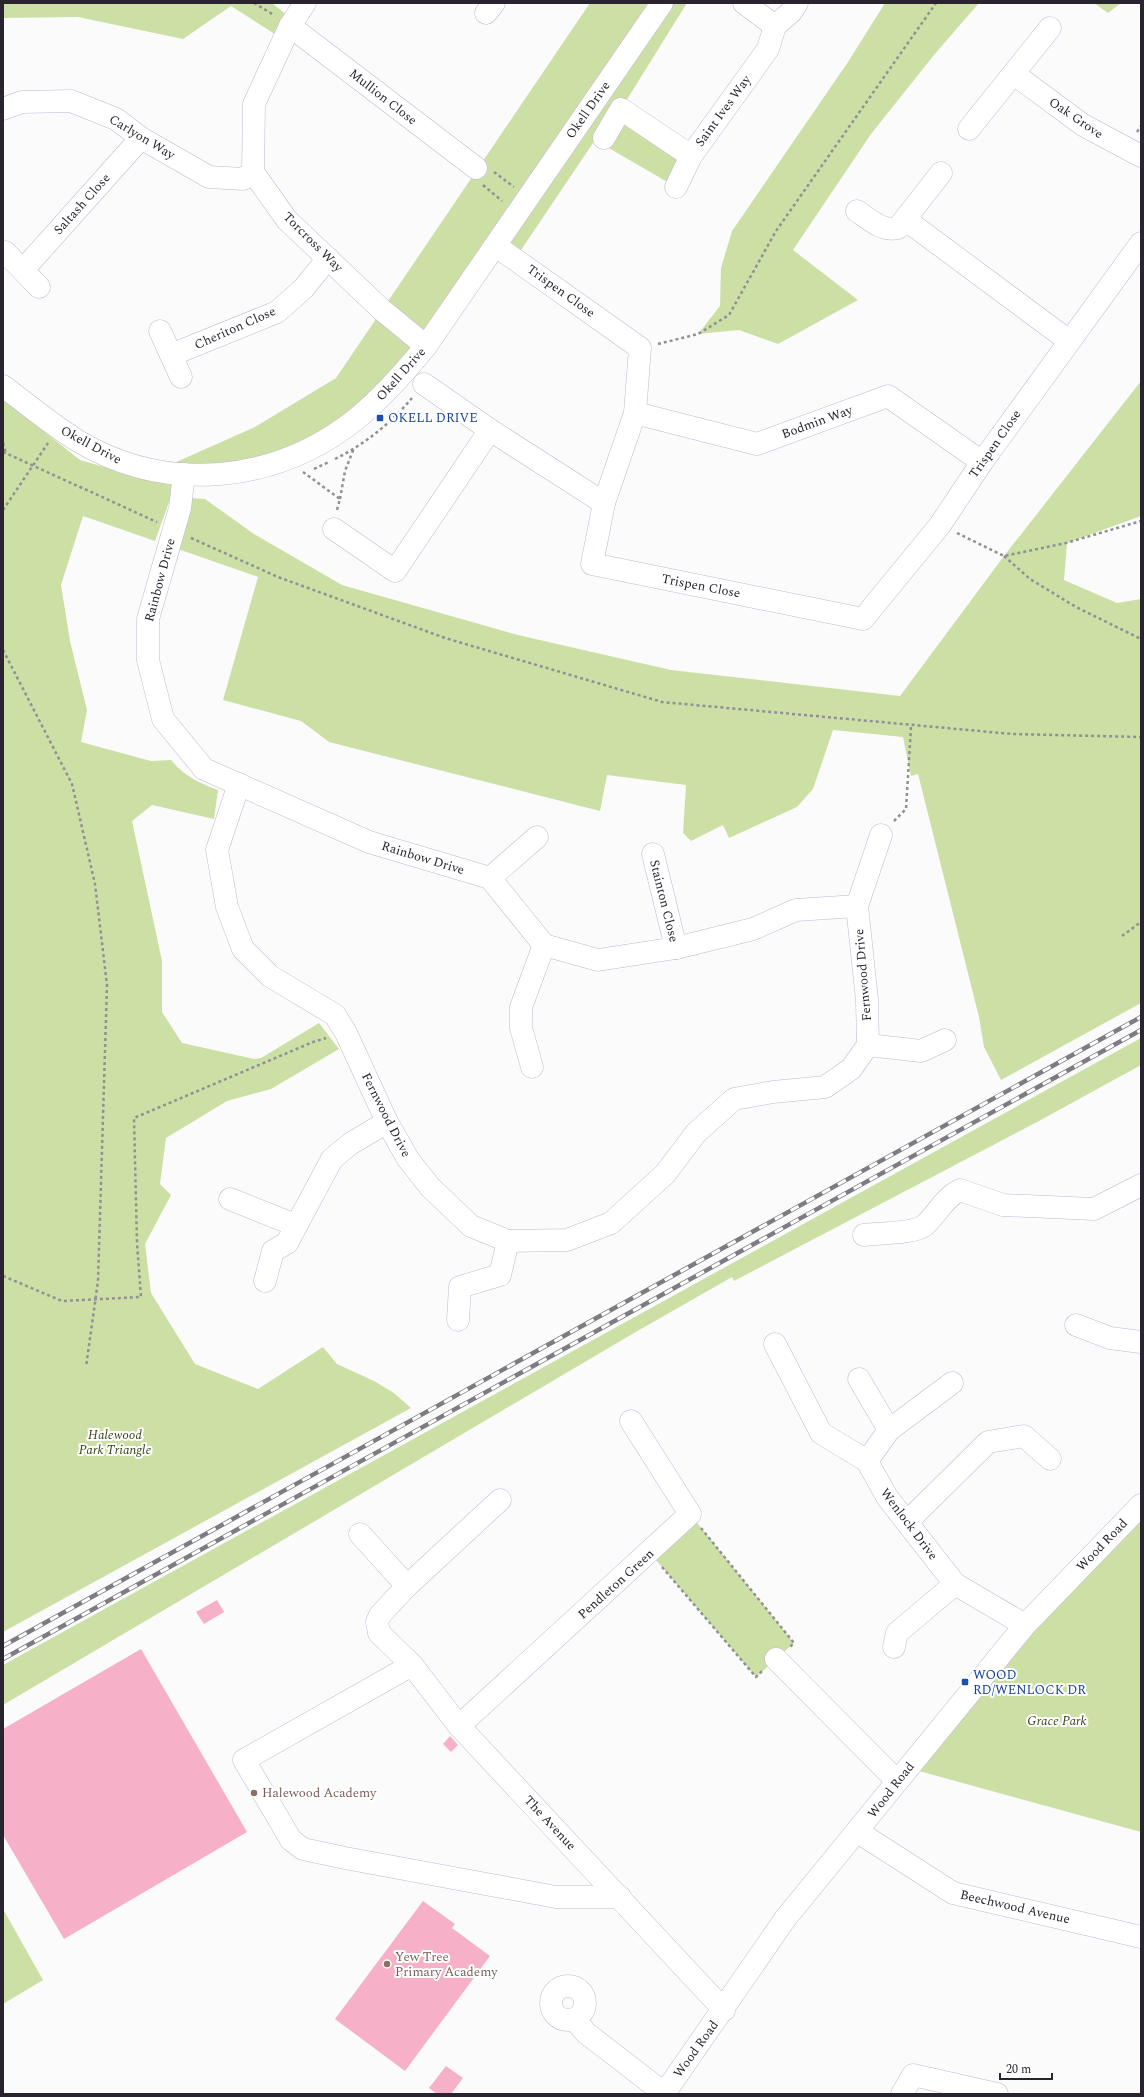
<svg xmlns="http://www.w3.org/2000/svg" width="1144" height="2097" viewBox="0 0 1144 2097" font-family="Spectral,serif">
<style>
.green{fill:#cce0a6}
.building{fill:#f6b0c8}
.lines{fill:none;stroke-linecap:round;stroke-linejoin:round}
.minor-casing{stroke:#c2b6d6;stroke-width:23}
.path{stroke:#928f95;stroke-width:2.5;stroke-dasharray:3 3;stroke-linecap:butt}
.minor{stroke:#fff;stroke-width:22}
.rail-casing{stroke:#7e7b82;stroke-width:4.5}
.rail{stroke:#fff;stroke-width:3;stroke-dasharray:9;stroke-linecap:butt}
.transit-dot{fill:#1a4fb4;stroke:#fff;stroke-width:1.5}
.education-dot{fill:#8d6e63;stroke:#fff;stroke-width:1.5}
.labels{text-anchor:middle;dominant-baseline:central;stroke-width:4;stroke-linejoin:round;paint-order:stroke}
.street-label{font-size:13px;fill:#292430;stroke:#fff}
.transit-label{font-size:13px;fill:#164399;stroke:#fff;text-anchor:start}
.park-label{font-size:13px;font-style:italic;fill:#364315;stroke:#fff}
.education-label{font-size:13px;fill:#785e54;stroke:#fff;text-anchor:start}
</style>
<rect width="100%" height="100%" fill="#fbfbfb"/>
<!-- green -->
<g class="green">
<path d="M3,3H272L294,21L281,38L231,6L183,39L78,17L3,18Z"/>
<path d="M590,3H687L621,109L691,156L676,187L595,140L515,259L496,246L355,420L267,466L156,471L255,427L336,378Z"/>
<path d="M885,3H979L934,55L871,134L793,250L858,300L778,344L739,330L698,334L720,306L721,268L732,231L848,62Z"/>
<path d="M1094,3H1121L1108,13Z"/>
<path d="M1141,381V516L1067,543L1064,580L1117,603L1141,599V1003L1001,1080L984,1047L979,1017L918,774L911,776L903,737L833,730L813,789L797,807L729,838L723,825L691,841L683,833L686,785L607,775L600,811L329,742L301,721L223,700L258,577L178,549L190,498L205,499L254,534L342,585L518,635L671,670L900,696L1004,556Z"/>
<path d="M3,399L80,460L122,472L177,480L155,541L83,516L61,585L70,641L87,710L81,742L151,761L171,760C184,776 199,783 218,790L214,819L152,805L132,821L162,961V1012L182,1043L254,1059L261,1058L319,1023L339,1049L271,1089L227,1101L166,1138L160,1184L171,1195L145,1244L151,1293L195,1364L258,1389L323,1347L337,1364L374,1381L394,1393L411,1408L3,1632Z"/>
<path d="M1141,1038V1065L1039,1121L734,1281L732,1277L634,1333L3,1705V1665Z"/>
<path d="M1141,1505V1832L908,1768Z"/>
<path d="M690,1514L794,1643L756,1677L650,1553Z"/>
<path d="M3,1909L43,1980L3,2004Z"/>
</g>
<!-- building -->
<g class="building">
<path d="M217,1600L224,1612L204,1624L196,1612Z"/>
<path d="M141,1649L247,1832L64,1939L3,1835V1729Z"/>
<path d="M450,1736L458,1745L451,1752L443,1744Z"/>
<path d="M423,1901L455,1924L452,1928L490,1956L405,2071L335,2019Z"/>
<path d="M446,2066L463,2078L451,2094H437L429,2088Z"/>
</g>
<g class="lines">
<!-- minor casing -->
<g class="minor-casing">
<g id="minor">
<path d="M305,3L290,26L254,104L253,172L287,220L382,310L426,346"/>
<path d="M744,3L775,26L791,12L797,3"/>
<path d="M486,13L494,3"/>
<path d="M290,26L476,168"/>
<path d="M1014,74L1083,125L1141,156"/>
<path d="M3,109L22,102L71,101L116,119L141,138L209,177L243,179L253,172"/>
<path d="M969,129L1050,28"/>
<path d="M604,138L621,109L691,156L768,49L775,26"/>
<path d="M676,187L691,156"/>
<path d="M857,211C869,219 882,232 898,228L941,173"/>
<path d="M906,220L1069,341"/>
<path d="M496,246L640,348L635,413L604,503L592,564L863,619L940,525L982,462L1141,243"/>
<path d="M5,252L39,287"/>
<path d="M23,270L141,138"/>
<path d="M160,331L181,377"/>
<path d="M171,355L277,312L304,288L328,258"/>
<path d="M424,384L490,430L604,503"/>
<path d="M3,386C28,405 52,425 78,441C167,494 275,483 355,420C382,398 405,372 426,346L662,3"/>
<path d="M635,413L757,444L888,396L982,462"/>
<path d="M184,474L180,508L148,619V660L163,719L204,769L369,842L490,878L544,945L598,960L676,948L753,929L796,910L857,906"/>
<path d="M334,529L395,571L490,430"/>
<path d="M239,784L217,850L227,907L243,949L270,976L335,1015L346,1033L387,1122L408,1159L430,1187L471,1226L508,1241L567,1240L611,1223L665,1174L696,1133L734,1099L773,1092L825,1087L851,1069L868,1045L867,1000L857,906L881,835"/>
<path d="M653,854L676,948"/>
<path d="M490,878L537,837"/>
<path d="M868,1045L921,1051L945,1040"/>
<path d="M532,1067L521,1028V1007L544,945"/>
<path d="M230,1199L295,1225"/>
<path d="M864,1235C878,1233 915,1234 925,1225C938,1213 944,1198 960,1190L1003,1205L1094,1209L1141,1185"/>
<path d="M265,1281L273,1251L287,1243L332,1159L350,1144L387,1122"/>
<path d="M458,1320L460,1287L500,1275L508,1241"/>
<path d="M1076,1325L1110,1338L1141,1342"/>
<path d="M775,1344L821,1433L867,1461L887,1497L955,1584L1025,1625"/>
<path d="M859,1379L889,1430L867,1461"/>
<path d="M889,1430L952,1383"/>
<path d="M500,1500L407,1586L380,1615L377,1622L379,1633L412,1665L459,1726L724,2010"/>
<path d="M907,1522L988,1442L1024,1436L1050,1459"/>
<path d="M360,1534L407,1586"/>
<path d="M894,1647L897,1633L955,1584"/>
<path d="M776,1659L897,1781"/>
<path d="M412,1665L244,1760L291,1840L303,1849L345,1858L556,1897H620"/>
<path d="M459,1726L690,1514L631,1421"/>
<path d="M858,1832L953,1893L1141,1937"/>
<circle cx="568" cy="2003" r="17"/>
<path d="M574,2019L586,2033L664,2093"/>
<path d="M664,2094L785,1919L1025,1625L1141,1505"/>
<path d="M902,2094L913,2075L997,2094"/>
</g>
</g>
<!-- path -->
<g class="path">
<path d="M254,3L274,15"/>
<path d="M1137,132L1141,126"/>
<path d="M494,172L514,187"/>
<path d="M483,185L502,201"/>
<path d="M658,344L698,334L729,315L776,231L936,3"/>
<path d="M3,443L6,453"/>
<path d="M3,452L157,522"/>
<path d="M335,459C365,444 391,423 412,398"/>
<path d="M314,469L329,462"/>
<path d="M303,472L340,499L337,510"/>
<path d="M340,499L345,471L354,448"/>
<path d="M3,510L48,443"/>
<path d="M957,533L1004,556L1066,543L1141,521"/>
<path d="M191,538L278,577L445,638L662,702L1012,734L1141,737"/>
<path d="M1004,556L1030,579L1076,607L1141,639"/>
<path d="M3,650L72,784L95,884L107,985L98,1281L86,1367"/>
<path d="M894,821L906,809L911,727"/>
<path d="M1122,936L1141,922"/>
<path d="M3,1276L62,1301L141,1297L137,1243L134,1118L313,1042L326,1038"/>
<path d="M701,1528L794,1643L790,1647"/>
<path d="M662,1567L756,1677L762,1671"/>
</g>
<!-- minor -->
<use href="#minor" class="minor"/>
<!-- rail casing -->
<g class="rail-casing">
<g id="rail">
<path d="M3,1646L1141,1017"/>
<path d="M3,1659L1141,1030"/>
</g>
</g>
<!-- rail -->
<use href="#rail" class="rail"/>
</g>
<!-- markers -->
<g class="transit-dot">
<rect x="376" y="414" width="8" height="8" rx="2"/>
<rect x="961" y="1678" width="8" height="8" rx="2"/>
</g>
<g class="education-dot">
<circle cx="254" cy="1793" r="4"/>
<circle cx="387" cy="1964" r="4"/>
</g>
<g class="labels">
<!-- street labels -->
<g class="street-label">
<text transform="translate(383 97) rotate(38)">Mullion Close</text>
<text transform="translate(588 110) rotate(-55)">Okell Drive</text>
<text transform="translate(723 111) rotate(-54)">Saint Ives Way</text>
<text transform="translate(1076 118) rotate(34)">Oak Grove</text>
<text transform="translate(142 137) rotate(31)">Carlyon Way</text>
<text transform="translate(82 204) rotate(-48)">Saltash Close</text>
<text transform="translate(313 242) rotate(45)">Torcross Way</text>
<text transform="translate(561 291) rotate(36)">Trispen Close</text>
<text transform="translate(235 328) rotate(-24)">Cheriton Close</text>
<text transform="translate(401 374) rotate(-48)">Okell Drive</text>
<text transform="translate(817 422) rotate(-20)">Bodmin Way</text>
<text transform="translate(995 444) rotate(-55)">Trispen Close</text>
<text transform="translate(91 445) rotate(28)">Okell Drive</text>
<text transform="translate(160 580) rotate(-75)">Rainbow Drive</text>
<text transform="translate(701 586) rotate(11)">Trispen Close</text>
<text transform="translate(423 858) rotate(17)">Rainbow Drive</text>
<text transform="translate(664 901) rotate(76)">Stainton Close</text>
<text transform="translate(863 975) rotate(-95)">Fernwood Drive</text>
<text transform="translate(386 1115) rotate(63)">Fernwood Drive</text>
<text transform="translate(909 1524) rotate(53)">Wenlock Drive</text>
<text transform="translate(1102 1545) rotate(-46)">Wood Road</text>
<text transform="translate(616 1584) rotate(-42)">Pendleton Green</text>
<text transform="translate(891 1790) rotate(-52)">Wood Road</text>
<text transform="translate(550 1823) rotate(47)">The Avenue</text>
<text transform="translate(1015 1907) rotate(13)">Beechwood Avenue</text>
<text transform="translate(696 2049) rotate(-54)">Wood Road</text>
</g>
<!-- transit labels -->
<g class="transit-label">
<text x="388" y="418">OKELL DRIVE</text>
<text x="973" y="1675">WOOD<tspan x="973" dy="15">RD/WENLOCK DR</tspan></text>
</g>
<!-- park labels -->
<g class="park-label">
<text x="115" y="1435">Halewood<tspan x="115" dy="15">Park Triangle</tspan></text>
<text x="1057" y="1721">Grace Park</text>
</g>
<!-- education labels -->
<g class="education-label">
<text x="262" y="1793">Halewood Academy</text>
<text x="395" y="1957">Yew Tree<tspan x="395" dy="15">Primary Academy</tspan></text>
</g>
</g>
<!-- border -->
<rect width="1144" height="2097" fill="none" stroke="#292430" stroke-width="8"/>
<!-- scale -->
<path d="M1000 2073v6h52v-6" fill="none" stroke="#292430" stroke-width="2"/>
<text x="1006" y="2073" font-size="12" fill="#292430" stroke="#ffffff" stroke-width="3" paint-order="stroke">20 m</text>
</svg>
